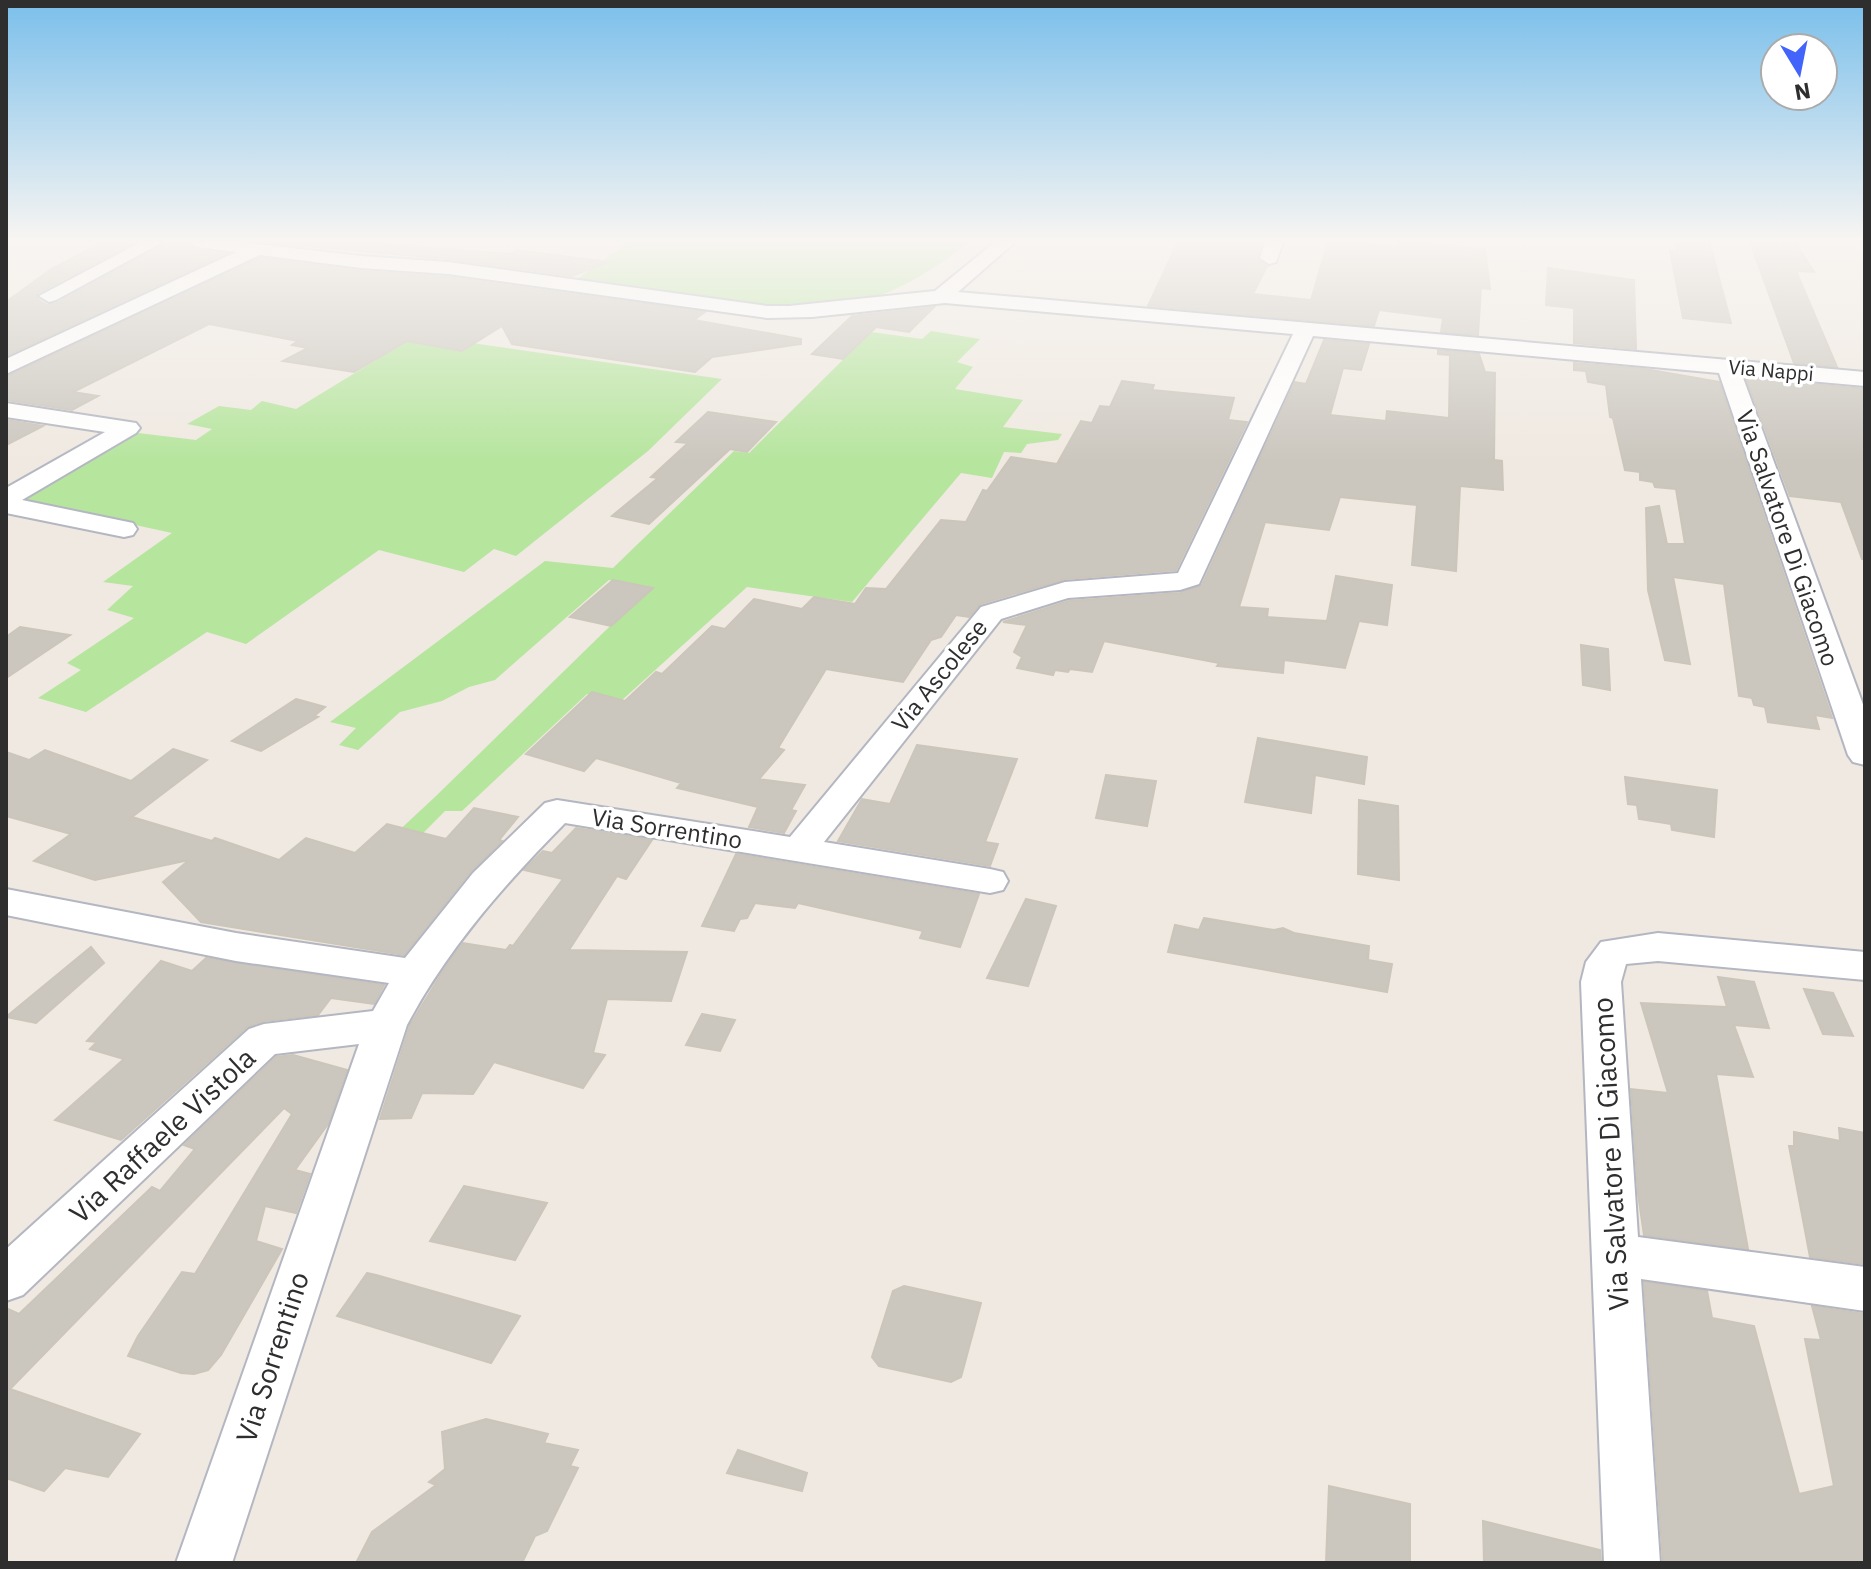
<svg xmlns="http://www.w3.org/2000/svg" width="1871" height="1569" viewBox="0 0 1871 1569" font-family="'IBM Plex Sans',sans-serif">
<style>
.green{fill:#b6e59e}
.building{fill:#cbc7bf;stroke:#cbc5ba;stroke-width:2}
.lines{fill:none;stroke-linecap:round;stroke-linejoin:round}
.minor-casing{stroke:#b4b7c1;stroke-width:4}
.minor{fill:#fff;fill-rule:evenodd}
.labels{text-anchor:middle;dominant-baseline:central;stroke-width:7;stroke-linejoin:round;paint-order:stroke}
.far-street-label{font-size:20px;fill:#2e2e2e;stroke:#fff}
.street-label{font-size:24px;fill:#2e2e2e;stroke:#fff}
.near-street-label{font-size:28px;fill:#2e2e2e;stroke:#fff}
</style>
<rect width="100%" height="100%" fill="#efe9e1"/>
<!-- green -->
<g class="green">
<path d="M629,242H970C943,262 913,283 881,295C795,325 666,293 577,279Z"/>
<path d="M931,331L980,339L957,362L973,367L955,389L1023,400L1003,427L1062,434L1058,440L1027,444L1021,453L1004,452L992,478L961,473L852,602L747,587L621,701L587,694L462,811H445L336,921L308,915L436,796L649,588L609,580L495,680L469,687L442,701L400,712L358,750L339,745L356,728L330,722L545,561L613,568L734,451L749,453L871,332L922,339Z"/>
<path d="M417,335L722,379L648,451L516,556L494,549L464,572L379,550L246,644L207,632L86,712L38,698L81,670L67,663L134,618L107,610L133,586L103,582L172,533L16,499L130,432L196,440L212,429L187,424L219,406L251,410L262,401L296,409Z"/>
</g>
<!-- building -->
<g class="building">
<path d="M104,242H135L38,293L37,299L47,305L57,303L166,242H185L197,250L225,254L6,356V302L51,269Z"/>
<path d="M262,242H355L511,254L517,250L609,262L572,276L448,259Z"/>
<path d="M1178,242L1262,243L1257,259L1267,266L1253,294L1311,300L1328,242L1398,246V242L1485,249L1490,289L1481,288L1478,335L1441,332L1443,318L1379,310L1374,326L1148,306Z"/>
<path d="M1673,242L1710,244L1731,323L1683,318L1670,250L1677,251Z"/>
<path d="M1750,242H1795L1814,272L1796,271L1837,367L1794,363Z"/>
<path d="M260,258L361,271L448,277L705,312L694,320L801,339V344L712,357L695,372L512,344L502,326L462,351L407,341L354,372L283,361L308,348L292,345L298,341L209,324L73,392L98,396L72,410L6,400V377Z"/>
<path d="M1548,268L1634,280L1636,349L1574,343V308L1546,305Z"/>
<path d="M934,307L909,332L876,327L843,359L812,354L852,316Z"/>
<path d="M1324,340L1369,344L1361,370L1343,368L1330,415L1386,421L1387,411L1449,418L1450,355L1438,354V350L1479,354L1485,372L1495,373L1494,460L1502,461L1503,490L1460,486L1456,571L1412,565L1417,505L1340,497L1329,530L1265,522L1239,607L1268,609L1267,617L1327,621L1336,576L1392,585L1387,625L1359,621L1345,668L1284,660L1283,673L1217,666L1219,663L1104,641L1092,672L1070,669L1068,672L1055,670L1053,675L1017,668L1022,657L1014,652L1027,625L1003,622L1069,601L1180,593L1202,585L1295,382L1306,384Z"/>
<path d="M1574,363L1645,369L1719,382L1832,718L1815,715L1819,729L1768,722L1765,707L1754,705L1752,698L1739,696L1724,584L1673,577L1690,664L1665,660L1648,590L1646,508L1659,506L1667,544H1685L1676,489L1655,487L1653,482L1640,480V472L1625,470L1613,418L1610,417L1606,385L1588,382L1586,371L1574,370Z"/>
<path d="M1746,378L1865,389V559H1862L1841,502L1790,496Z"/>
<path d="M1122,381L1154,385L1152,390L1234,398L1228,420L1247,422L1176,570L1065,579L980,604L969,617L956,615L941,637L931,640L903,682L826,669L778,748L784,750L759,779L805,785L791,810L796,811L784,833L749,827L758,807L677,788L681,783L596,758L584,771L526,754L592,692L625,701L656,672L662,674L712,626L725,629L754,599L802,609L814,597L855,604L866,588L886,589L941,520L966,522L983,490L987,491L1011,457L1057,464L1081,421L1092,423L1100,406L1110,407Z"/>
<path d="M708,412L776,422L747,452L730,449L649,524L612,516L658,478L651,477L688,443L676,442Z"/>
<path d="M6,420L43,426L6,445Z"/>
<path d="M613,580L653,588L611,626L570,617Z"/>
<path d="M20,627L70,635L6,678V637Z"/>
<path d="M1581,645L1608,649L1610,690L1583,685Z"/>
<path d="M296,699L325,707L314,716L318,717L261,751L232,741Z"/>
<path d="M1258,738L1367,757L1364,784L1315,775L1311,813L1245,802Z"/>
<path d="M917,745L1017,759L985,842L998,844L990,866L838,841L862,799L890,804Z"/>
<path d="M173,749L207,760L132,817L212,841L215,838L279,860L306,838L355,853L387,824L446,839L474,808L518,817L499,840L502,841L471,871L404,955L201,922L163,882L189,860L95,880L34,861L71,834L6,816V752L29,760L45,750L131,781Z"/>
<path d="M1106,775L1156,781L1147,826L1096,818Z"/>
<path d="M1625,777L1717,790L1714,837L1672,830L1671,824L1639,819L1637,805L1628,804Z"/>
<path d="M1359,800L1398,806L1399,880L1358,874Z"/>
<path d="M576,828L652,840L626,879L617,876L569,950L687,952L671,1001L607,999L593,1053L605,1055L583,1088L494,1062L473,1094L422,1093L411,1118L380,1119L410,1025L443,971L463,943L506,950L510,945L513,946L563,879L524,870L543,851L552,853Z"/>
<path d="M736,854L979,894L960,947L920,938L923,931L798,903L795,908L755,903L747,918L740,919L734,931L702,926Z"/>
<path d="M1026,899L1056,906L1028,986L987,978Z"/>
<path d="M1204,918L1274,930L1283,928L1294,933L1369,946L1368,960L1392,964L1387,992L1168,952L1175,925L1199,930Z"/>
<path d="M91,947L104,963L36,1023L6,1017Z"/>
<path d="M206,958L384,985L374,1004L331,998L318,1015L264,1021L247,1027L121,1140L55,1120L124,1059L90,1049L97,1042L87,1041L161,961L192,971Z"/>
<path d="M1718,977L1754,982L1769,1028L1734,1025L1753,1077L1716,1074L1748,1249L1644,1235L1638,1194L1631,1089L1668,1093L1641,1003L1727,1007Z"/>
<path d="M1804,989L1833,993L1853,1036L1823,1034Z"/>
<path d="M702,1014L735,1020L720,1051L686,1045Z"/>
<path d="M293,1055L347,1070L328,1124L295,1170L310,1174L296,1213L265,1206L256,1241L282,1249L221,1355L208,1370L194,1374L181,1373L128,1356L138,1336L182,1272L195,1274L292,1114L284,1108L10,1389L140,1434L108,1477L65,1468L44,1491L6,1478V1308L19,1314L152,1187L160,1191L195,1149L184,1145L276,1057Z"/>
<path d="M1839,1128L1865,1133V1264L1810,1257L1789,1146H1794V1132L1840,1141Z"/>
<path d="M464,1186L547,1203L515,1260L430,1241Z"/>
<path d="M367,1273L376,1275L520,1316L491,1363L337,1316Z"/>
<path d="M1644,1282L1707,1291L1712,1318L1754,1326L1799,1494L1834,1486L1805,1339L1821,1340L1812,1306L1865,1314V1563H1663Z"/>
<path d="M904,1286L981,1303L961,1377L951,1382L879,1366L872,1357L893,1291Z"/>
<path d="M486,1419L548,1434L544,1443L578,1450L570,1466L578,1468L547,1531L535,1536L522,1563H356L372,1532L436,1485L429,1482L445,1469L442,1432Z"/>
<path d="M738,1450L807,1473L802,1491L727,1473Z"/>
<path d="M1329,1486L1410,1504V1563H1326Z"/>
<path d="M1483,1521L1600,1550L1601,1563H1484Z"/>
</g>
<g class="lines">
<!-- minor casing -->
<g class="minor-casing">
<g id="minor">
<path d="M141,242H163L56,300L49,302L39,296Z"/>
<path d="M188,242H239L361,256L448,262L767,306H789L935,291L995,242H1015L958,292L1865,372V386L1742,375L1865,710V765L1853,762L1848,755L1719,373L1313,336L1199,584L1180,590L1068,598L1001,619L824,842L990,869L1003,872L1008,881L1003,890L990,893L565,823C504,885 448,948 407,1025L232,1563H176L359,1044L275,1054L23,1295L6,1301V1249L249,1029L264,1024L373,1011L389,983L236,961L6,915V889L236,933L405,958L473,873L545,803L557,800L790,837L981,607L1065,582L1178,573L1293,334L945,303L812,317L767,318L448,274L361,268L260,255L6,374V359L236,252L197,247Z"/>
<path d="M1265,242H1283L1276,262L1269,264L1260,258Z"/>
<path d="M6,403L136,423L140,428L136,433L22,500L133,523L137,529L133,535L124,537L6,513V488L105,432L6,417Z"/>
<path d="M1658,933L1865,952V980L1658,961L1626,964L1621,982L1638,1237L1865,1267V1311L1641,1279L1660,1563H1604L1581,982L1586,962L1601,942Z"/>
</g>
</g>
<!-- minor -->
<use href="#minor" class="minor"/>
</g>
<!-- sky -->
<linearGradient id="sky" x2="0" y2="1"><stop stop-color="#7abfeb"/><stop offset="0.52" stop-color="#f8f5f2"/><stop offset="1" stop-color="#f8f5f2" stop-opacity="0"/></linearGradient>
<rect width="1871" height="461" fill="url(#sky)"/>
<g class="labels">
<!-- far-street labels -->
<g class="far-street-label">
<text transform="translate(1771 370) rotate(5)">Via Nappi</text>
</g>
<!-- street labels -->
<g class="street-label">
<text transform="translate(1788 538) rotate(71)">Via Salvatore Di Giacomo</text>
<text transform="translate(939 675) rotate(-51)">Via Ascolese</text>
<text transform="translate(667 828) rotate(9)">Via Sorrentino</text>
</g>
<!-- near-street labels -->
<g class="near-street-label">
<text transform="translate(162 1135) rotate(-43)">Via Raffaele Vistola</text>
<text transform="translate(1610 1154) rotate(-93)">Via Salvatore Di Giacomo</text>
<text transform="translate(272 1357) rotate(-72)">Via Sorrentino</text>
</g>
</g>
<!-- border -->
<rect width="1871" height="1569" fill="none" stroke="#2e2e2e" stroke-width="16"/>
<!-- north arrow -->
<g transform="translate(1799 72) rotate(170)"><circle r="38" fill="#ffffff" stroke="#ababab" stroke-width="2"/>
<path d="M0-6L14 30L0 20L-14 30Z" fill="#4264fb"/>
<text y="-12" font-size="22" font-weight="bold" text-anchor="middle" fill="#2e2e2e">N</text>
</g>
</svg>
